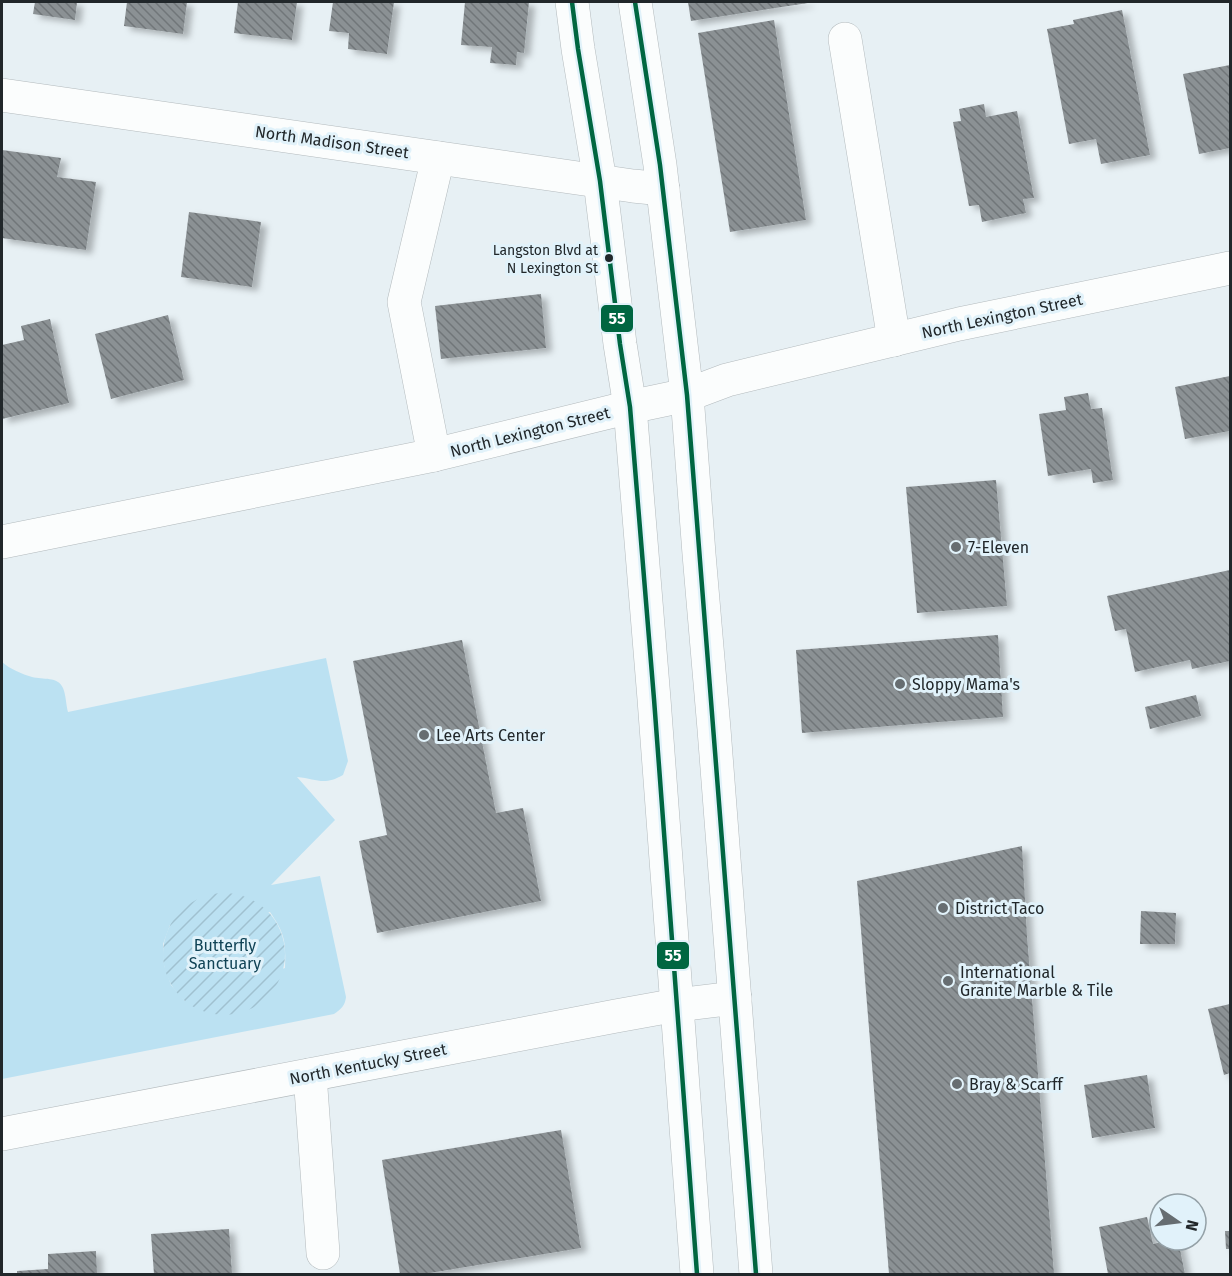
<svg xmlns="http://www.w3.org/2000/svg" width="1232" height="1276" viewBox="0 0 1232 1276" font-family="'Fira Sans',sans-serif">
<style>
.grass{fill:#bbe1f2;fill-rule:evenodd}
.garden{fill:url(#garden-furrows)}
.building{fill:url(#building-back-hatch);filter:url(#shadow)}
.lines{fill:none;stroke-linecap:round;stroke-linejoin:round}
.minor-casing{stroke:#b3babd;stroke-width:34}
.major-casing{stroke:#b3babd;stroke-width:34}
.minor{stroke:#fbfdfd;stroke-width:33}
.major{stroke:#fbfdfd;stroke-width:33}
.bus-1-casing{stroke:#e1f2fa;stroke-width:9}
.bus-1{stroke:#006641;stroke-width:4.5}
.bus-dot{fill:#21272a;stroke:#e1f2fa;stroke-width:2}
.poi-dot{fill:#666d71;stroke:#e1f2fa;stroke-width:2}
.labels{text-anchor:middle;dominant-baseline:central;stroke-width:6;stroke-linejoin:round;paint-order:stroke}
.bus-label{font-size:14px;fill:#21272a;stroke:#e1f2fa;text-anchor:end}
.street-label{font-size:16px;fill:#21272a;stroke:#e1f2fa}
.poi-label{font-size:16px;fill:#21272a;stroke:#e1f2fa;text-anchor:start}
.park-label{font-size:16px;fill:#104356;stroke:#e1f2fa}
.line-badge{stroke:#e1f2fa;stroke-width:2}
.badge-label{font-size:16px;text-anchor:middle;font-weight:bold;fill:#fff}
</style>
<defs>
<pattern id="garden-furrows" width="10" height="10" patternUnits="userSpaceOnUse" patternTransform="scale(1.5)"><rect width="10" height="10" fill="#bbe1f2"/><path d="M-1 1l2-2M0 10L10 0M9 11l2-2" fill="none" stroke="#a0c1d0"/></pattern>
<pattern id="building-back-hatch" width="6" height="6" patternUnits="userSpaceOnUse" patternTransform="scale(1.5)"><rect width="6" height="6" fill="#8b9194"/><path d="M-1 5l2 2M0 0l6 6M5-1l2 2" fill="none" stroke="#717679"/></pattern>
<filter id="shadow"><feDropShadow dx="6" dy="4" stdDeviation="3" flood-color="#0004"/></filter>
</defs>
<rect width="100%" height="100%" fill="#e7f0f4"/>
<!-- grass -->
<path class="grass" d="M326,658L348,761L343,775C324,786 317,779 297,777L335,820L271,885L320,876L346,997C345,1006 341,1009 334,1014L2,1079V662C10,669 22,674 32,677C43,680 58,676 63,688C66,695 66,705 68,712ZM270,912C285,934 286,941 285,968L185,1001L171,985L164,965L163,944L170,925Z"/>
<!-- garden -->
<circle class="garden" cx="224" cy="954" r="61"/>
<!-- building -->
<g class="building">
<path d="M35,2H77L75,20L33,14Z"/>
<path d="M127,2H187L183,34L124,26Z"/>
<path d="M238,2H297L292,40L234,33Z"/>
<path d="M333,2H394L387,54L348,49L349,33L329,31Z"/>
<path d="M465,2H529L524,53L517,52L516,65L490,63L492,47L461,45Z"/>
<path d="M688,2H808V3L691,21Z"/>
<path d="M1122,10L1150,155L1101,164L1096,139L1069,144L1047,29L1074,24L1073,20Z"/>
<path d="M774,20L806,220L730,232L698,33Z"/>
<path d="M1230,65V148L1199,154L1183,74Z"/>
<path d="M984,104L986,117L1017,111L1034,198L1023,199L1026,213L982,222L979,205L969,206L953,122L961,121L959,109Z"/>
<path d="M2,150L61,158L57,177L96,182L86,250L2,238Z"/>
<path d="M189,212L261,222L252,287L181,277Z"/>
<path d="M541,294L546,348L441,359L435,306Z"/>
<path d="M168,315L184,380L111,399L95,334Z"/>
<path d="M50,319L69,403L2,419V345L24,340L21,326Z"/>
<path d="M1230,376V431L1185,439L1175,387Z"/>
<path d="M1088,393L1091,409L1102,408L1113,480L1093,483L1091,469L1048,476L1039,414L1066,410L1064,397Z"/>
<path d="M996,480L1007,606L917,613L906,487Z"/>
<path d="M1230,570V661L1192,669L1190,660L1135,672L1126,629L1115,631L1107,596Z"/>
<path d="M998,635L1003,717L802,733L796,650Z"/>
<path d="M462,640L496,813L523,808L541,901L377,933L359,841L387,835L353,661Z"/>
<path d="M1196,695L1201,716L1150,729L1145,707Z"/>
<path d="M1022,846L1027,936L1054,1274H889L857,881Z"/>
<path d="M1141,911L1176,913L1175,944H1140Z"/>
<path d="M1230,1004V1073L1224,1075L1208,1009Z"/>
<path d="M1147,1075L1155,1128L1092,1138L1084,1085Z"/>
<path d="M561,1130L581,1248L424,1274H400L382,1160Z"/>
<path d="M1147,1217L1153,1244L1170,1240H1178L1185,1274H1108L1099,1227Z"/>
<path d="M229,1229L232,1274H154L151,1234Z"/>
<path d="M1225,1231H1230V1249H1226Z"/>
<path d="M96,1251L97,1274H17V1271L48,1269V1254Z"/>
</g>
<g class="lines">
<!-- minor casing -->
<g class="minor-casing">
<g id="minor">
<path d="M845,39L894,340"/>
<path d="M2,95L633,186L663,189"/>
<path d="M434,455L404,302L438,158"/>
<path d="M2,542L434,455L630,407L687,395L727,380L959,324L1230,268"/>
<path d="M310,1075L323,1253"/>
<path d="M2,1134L616,1016L677,1005L735,998"/>
</g>
</g>
<!-- major casing -->
<g class="major-casing">
<g id="major">
<path d="M572,2L578,49L600,181L620,344L630,407L654,699L697,1274"/>
<path d="M635,2L660,165L687,395L699,554L714,729L756,1274"/>
</g>
</g>
<!-- minor -->
<use href="#minor" class="minor"/>
<!-- major -->
<use href="#major" class="major"/>
<!-- bus-1 casing -->
<g class="bus-1-casing">
<g id="bus-1">
<path d="M572,2L578,49L600,181L620,344L630,407L654,699L697,1274"/>
<path d="M635,2L660,165L687,395L756,1274"/>
</g>
</g>
<!-- bus-1 -->
<use href="#bus-1" class="bus-1"/>
</g>
<!-- markers -->
<circle class="bus-dot" cx="609" cy="258" r="5"/>
<g class="poi-dot">
<circle cx="956" cy="547" r="6"/>
<circle cx="900" cy="684" r="6"/>
<circle cx="424" cy="735" r="6"/>
<circle cx="943" cy="908" r="6"/>
<circle cx="948" cy="981" r="6"/>
<circle cx="957" cy="1084" r="6"/>
</g>
<g class="labels">
<!-- bus labels -->
<g class="bus-label">
<text x="598" y="250">Langston Blvd at<tspan x="598" dy="18">N Lexington St</tspan></text>
</g>
<!-- street labels -->
<g class="street-label">
<text transform="translate(332 142) rotate(8)">North Madison Street</text>
<text transform="translate(1002 316) rotate(-12)">North Lexington Street</text>
<text transform="translate(530 432) rotate(-14)">North Lexington Street</text>
<text transform="translate(368 1064) rotate(-11)">North Kentucky Street</text>
</g>
<!-- poi labels -->
<g class="poi-label">
<text x="968" y="547">7-Eleven</text>
<text x="912" y="684">Sloppy Mama's</text>
<text x="436" y="735">Lee Arts Center</text>
<text x="955" y="908">District Taco</text>
<text x="960" y="972">International<tspan x="960" dy="18">Granite Marble &amp; Tile</tspan></text>
<text x="969" y="1084">Bray &amp; Scarff</text>
</g>
<!-- park labels -->
<g class="park-label">
<text x="225" y="945">Butterfly<tspan x="225" dy="18">Sanctuary</tspan></text>
</g>
</g>
<g class="line-badge">
<rect x="600" y="304" width="34" height="29" rx="6" fill="#006641"/>
<rect x="656" y="941" width="34" height="29" rx="6" fill="#006641"/>
</g>
<g class="badge-label">
<text x="617" y="324">55</text>
<text x="673" y="961">55</text>
</g>
<!-- border -->
<rect width="1232" height="1276" fill="none" stroke="#21272a" stroke-width="6"/>
<!-- north arrow -->
<g transform="translate(1178 1222) rotate(104)"><circle r="28" fill="#e1f2fa" stroke="#94a1a7" stroke-width="1.5"/>
<path d="M0-4.5L10 22L0 15L-10 22Z" fill="#666d71"/>
<text y="-9" font-size="16" font-weight="bold" text-anchor="middle" fill="#21272a">N</text>
</g>
</svg>
